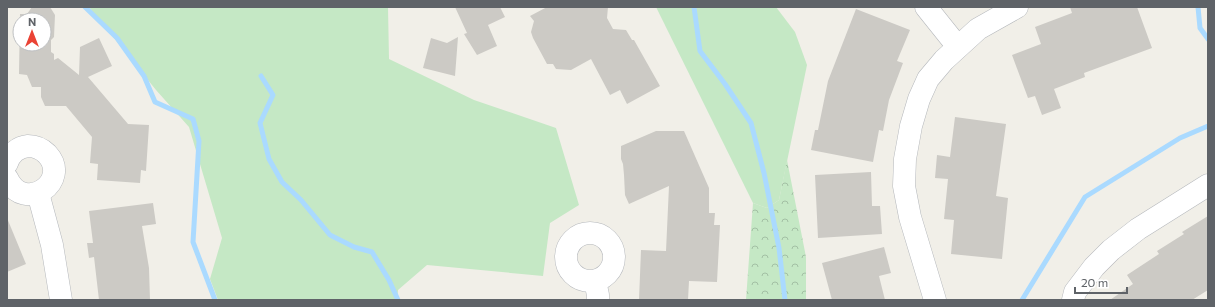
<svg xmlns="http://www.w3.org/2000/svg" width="1215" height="307" viewBox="0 0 1215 307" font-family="Commissioner,sans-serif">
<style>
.grass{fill:#c5e8c5}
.forest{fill:url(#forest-crowns)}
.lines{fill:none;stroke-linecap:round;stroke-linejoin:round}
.stream{stroke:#aadaff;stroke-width:5}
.building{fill:#cccac5;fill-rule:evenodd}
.minor-casing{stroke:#b5b8bc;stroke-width:23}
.minor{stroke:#fff;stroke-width:22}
</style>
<defs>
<pattern id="forest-crowns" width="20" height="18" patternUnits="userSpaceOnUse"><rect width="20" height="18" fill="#c5e8c5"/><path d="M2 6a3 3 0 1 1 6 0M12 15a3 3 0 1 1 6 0" fill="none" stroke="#a3c0a4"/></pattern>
</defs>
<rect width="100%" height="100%" fill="#f1efe8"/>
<!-- grass -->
<g class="grass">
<path d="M89,7H388L389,59L474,100L556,128L579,205L550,223L543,276L427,265L398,290L397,300H218L210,279L222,238L189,127L156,90Z"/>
<path d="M656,7H776L795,32L807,65L779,200L767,208L753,203Z"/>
</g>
<!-- forest -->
<path class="forest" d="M787,160L806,257V300H746L753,203L767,208L779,200Z"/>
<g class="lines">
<!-- stream -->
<g class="stream">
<path d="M85,7L117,38L144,76L155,102L193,119L199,141L193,242L215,300"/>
<path d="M694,7L700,51L725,84L751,123L764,173L779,248L785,300"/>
<path d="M1198,7L1200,28L1208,39"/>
<path d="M261,76L273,95L260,123L269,159L282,182L301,200L330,235L354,247L372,252L389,280L398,300"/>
<path d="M1022,300L1085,197L1180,138L1208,126"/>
</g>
</g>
<!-- building -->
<g class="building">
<path d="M32,7H50L55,15L54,37L51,40V52L54,54V60L58,58L79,75L80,47L99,38L112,66L88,77L128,124L149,125L146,171L141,170L140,183L97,180L98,164L90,163L92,137L66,106H45L41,97V87H32L27,75L19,74L20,14H27ZM20,20H44V44H20Z"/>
<path d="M455,7H500L505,17L488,25L497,46L477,55L464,34L467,33Z"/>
<path d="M547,7H608L607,18L613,29L626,30L632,40H634L660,86L627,104L620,90L610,95L591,59L571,70L556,69L553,64H547L533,38L531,32L534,21L530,16Z"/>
<path d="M1070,7H1137L1152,48L1084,73L1085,77L1054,89L1061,108L1042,115L1035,96L1028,98L1012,55L1041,44L1035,27L1072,13Z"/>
<path d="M856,9L910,30L897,61L903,63L889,100L883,131L879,130L873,162L811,150L815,130H818L828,81Z"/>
<path d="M458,37L455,76L423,68L431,38L447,43Z"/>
<path d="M955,117L1006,124L996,196L1008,198L1002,259L951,254L954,220L944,219L948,179L935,178L937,155L950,157Z"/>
<path d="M656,131H684L709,188V213H715L714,225H720L717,282L689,281L688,300H639L641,250L666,251L669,186L629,204L625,195L624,175L623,164L621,159V146Z"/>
<path d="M871,172L872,206H880L882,234L818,238L815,175Z"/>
<path d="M153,203L156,224L142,226L149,268L150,300H99L94,257L89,258L87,243H93L89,211Z"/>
<path d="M1208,216V290L1192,300H1110L1133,284L1127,275L1159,254L1157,251L1184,234L1182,232Z"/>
<path d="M7,218L26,264L7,272Z"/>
<path d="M884,247L891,273L879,276L885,300H832L822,263Z"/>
</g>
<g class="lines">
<!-- minor casing -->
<g class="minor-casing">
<g id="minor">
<path d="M926,7L958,47"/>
<path d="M7,163C10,154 18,147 28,146C35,146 42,149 47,154C72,181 24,215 7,178"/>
<path d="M38,193L52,245L61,300"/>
<circle cx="590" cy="257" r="24"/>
<path d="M595,281L598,295V300"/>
<path d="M935,300L910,217L904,186L905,159L911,126L919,99L928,79L944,60L978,29L1017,7"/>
<path d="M1073,300L1075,292L1094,267L1111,250L1138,229L1208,185"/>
</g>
</g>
<!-- minor -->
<use href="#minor" class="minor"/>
</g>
<!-- border -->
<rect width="1215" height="307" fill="none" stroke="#5f6368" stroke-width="16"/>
<!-- north arrow -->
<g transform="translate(32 32)"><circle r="19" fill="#ffffff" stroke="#bfc1c3"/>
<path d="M0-3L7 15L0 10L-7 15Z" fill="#ea4335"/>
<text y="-6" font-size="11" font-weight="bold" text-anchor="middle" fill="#5f6368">N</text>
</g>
<!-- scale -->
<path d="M1075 287v6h52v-6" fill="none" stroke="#5f6368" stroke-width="2"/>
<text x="1081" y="287" font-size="12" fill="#5f6368" stroke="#ffffff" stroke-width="3" paint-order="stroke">20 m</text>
</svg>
